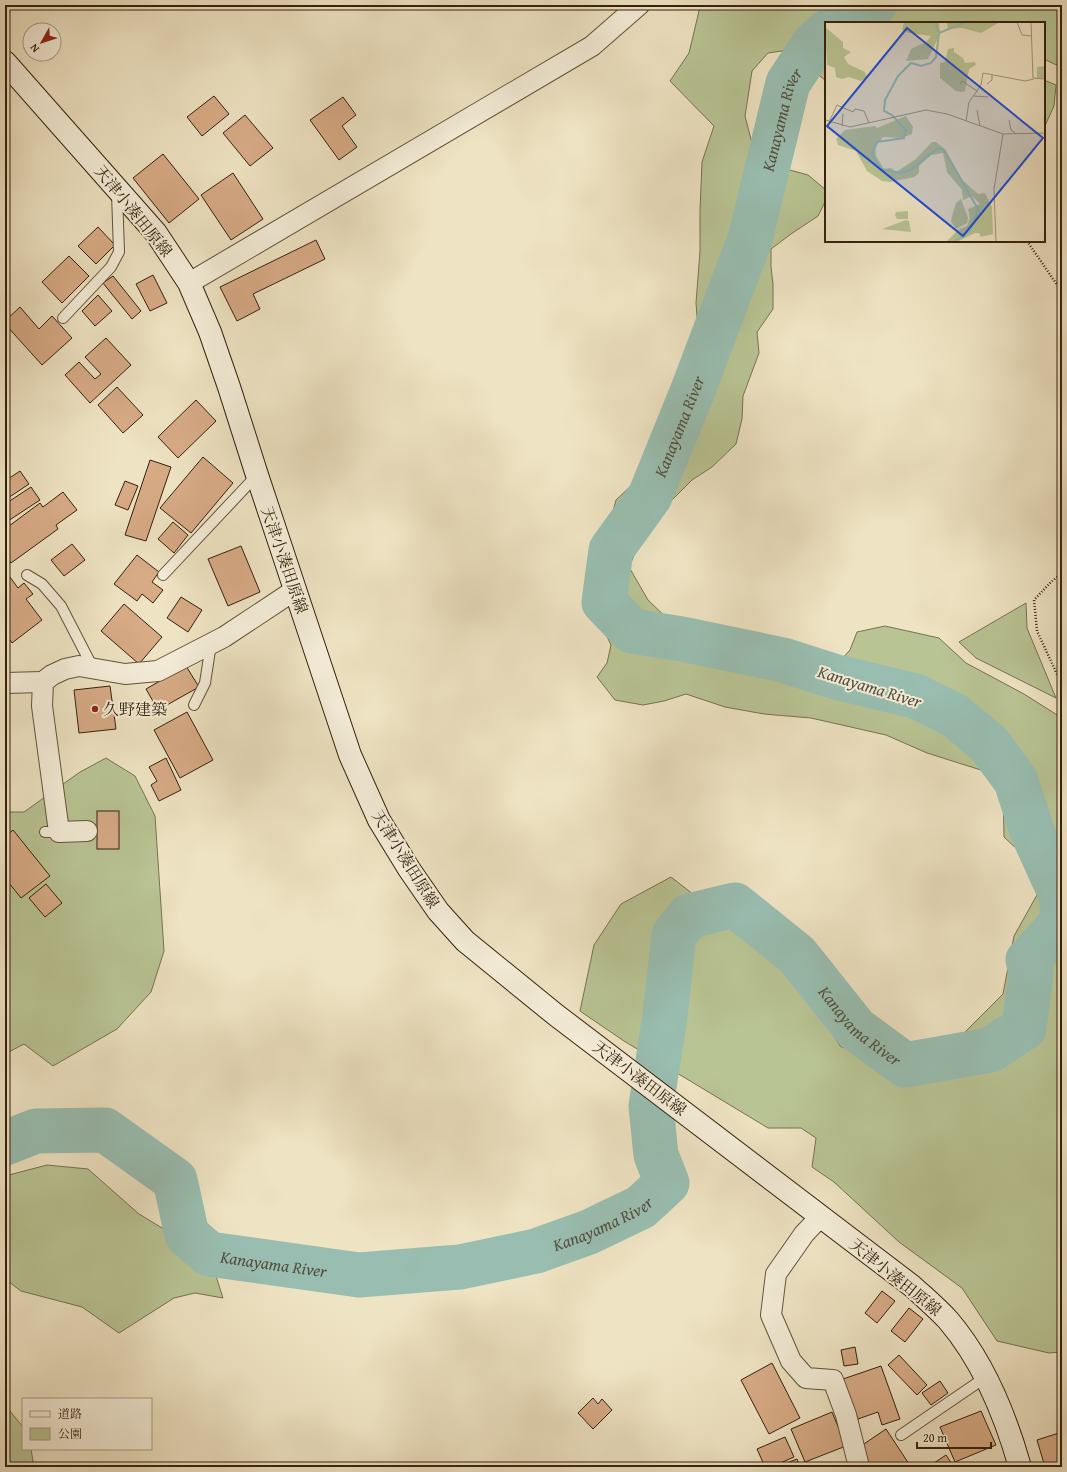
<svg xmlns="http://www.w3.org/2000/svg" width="1067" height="1472" viewBox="0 0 1067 1472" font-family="'Gentium Book Plus','Noto Serif JP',serif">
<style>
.green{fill:#b9c494;stroke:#777250}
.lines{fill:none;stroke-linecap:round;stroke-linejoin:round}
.river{stroke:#99beb1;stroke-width:45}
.building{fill:#d7ab86;stroke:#35210c}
.lane-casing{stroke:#63523a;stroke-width:12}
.street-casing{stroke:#63523a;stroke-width:22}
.secondary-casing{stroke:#35210c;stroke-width:24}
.path{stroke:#35210c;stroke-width:2.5;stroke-dasharray:1 2;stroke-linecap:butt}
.lane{stroke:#f4edd8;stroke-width:10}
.street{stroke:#f4edd8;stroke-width:20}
.secondary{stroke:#f4edd8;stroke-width:22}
.poi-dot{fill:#8f2418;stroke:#f4edd8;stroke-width:1.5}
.labels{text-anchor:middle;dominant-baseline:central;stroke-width:4;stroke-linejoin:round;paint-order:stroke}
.street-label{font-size:16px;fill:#35210c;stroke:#f4edd8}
.poi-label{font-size:16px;fill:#35210c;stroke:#f4edd8;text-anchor:start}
.water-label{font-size:17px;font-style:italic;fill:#53503e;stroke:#f4edd8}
.inset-river{fill:none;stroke:#99beb1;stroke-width:2}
.inset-road{fill:none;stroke:#a4957a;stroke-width:1}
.view{fill:#1d4ed8;fill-opacity:0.15;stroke:#1d4ed8;stroke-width:2}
.inset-edge{fill:none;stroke:#35210c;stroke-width:2}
</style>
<rect width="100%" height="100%" fill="#eee3c3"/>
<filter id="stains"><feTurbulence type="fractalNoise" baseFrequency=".005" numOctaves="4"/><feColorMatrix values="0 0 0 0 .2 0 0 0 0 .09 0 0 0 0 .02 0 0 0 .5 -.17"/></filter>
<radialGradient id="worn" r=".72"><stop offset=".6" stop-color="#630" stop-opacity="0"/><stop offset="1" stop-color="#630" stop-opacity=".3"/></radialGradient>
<!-- green -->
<g class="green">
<path d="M701,5H1062V66L1054,64L1044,59V23H826V81L788,50L768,53L752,71L745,116L755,155L790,170L808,175L826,190V200L818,216L791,234L771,249V267L773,284V309L757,332L759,353L743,396L742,419L736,444L712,467L692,480L671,501L639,544L629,567L648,600L671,622L707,636L775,644L801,648L841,660L850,650L857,632L885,626L939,638L966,663L1024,694L1062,718V1352L1049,1353L997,1341L962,1288L899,1242L834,1182L812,1167L816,1138L801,1128H768L624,1041L580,1011L594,945L621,904L671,877L716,912L749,926L816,1009L841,1047L921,1052L951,1046L1003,994L1014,936L1047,877L1004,837L1003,777L927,753L886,735L811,718L764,714L725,707L686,694L664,701L643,705L615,700L597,677L607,663L611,645L601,624L591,593L595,568L607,534L616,500L651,467L659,433L684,379L699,341L696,303L700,251V211L702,162L714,126L670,81L689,53L699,11Z"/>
<path d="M1044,80L1056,85L1054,106L1044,128Z"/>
<path d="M1026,603L1027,628L1056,698L976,658L959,642Z"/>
<path d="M106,758L135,776L155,816L164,951L151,992L117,1029L53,1066L24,1044L5,1054V812H24L80,772Z"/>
<path d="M47,1165L88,1169L139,1214L192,1246L214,1270L223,1298L195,1293L174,1298L119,1333L82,1307L21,1291L5,1279V1176Z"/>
<path d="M5,1405L23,1427V1449H31L34,1467H5Z"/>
</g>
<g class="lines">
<!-- river -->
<g class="river">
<path d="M837,23L843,18L874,5"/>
<path id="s1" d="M5,1143L36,1131L105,1130L175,1180L187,1235L209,1254L359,1275L460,1267L536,1251L589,1232L641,1207L667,1183L656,1155L651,1106L665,1016L674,935L689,916L735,905L797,955L856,1029L905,1065L990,1050L1024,1028L1031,973L1028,960L1062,923V897L1032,831L1016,781L989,744L954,715L915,696L836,677L783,660L682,639L632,631L604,602L611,550L650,496L693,390L750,239L788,83L814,44L826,33"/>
</g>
</g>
<!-- building -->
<g class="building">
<path d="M214,96L229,114L202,136L187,117Z"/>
<path d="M343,97L356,115L342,126L357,147L339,160L310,120Z"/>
<path d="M245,115L273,148L250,166L223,133Z"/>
<path d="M163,154L199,199L169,223L133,178Z"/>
<path d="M233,173L263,219L231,240L201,195Z"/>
<path d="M98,227L115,245L96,264L78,246Z"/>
<path d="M316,240L325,259L253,294L260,309L237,321L220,287Z"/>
<path d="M69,256L89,276L62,303L42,282Z"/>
<path d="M153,275L167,303L150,311L136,284Z"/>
<path d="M113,276L141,311L132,319L103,283Z"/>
<path d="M98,295L112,311L95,326L82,311Z"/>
<path d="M20,307L39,329L52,316L72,338L42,365L5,324V321Z"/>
<path d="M106,338L131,365L90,403L65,375L79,362L95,379L101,374L85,357Z"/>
<path d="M117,387L143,415L123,433L98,405Z"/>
<path d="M196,400L216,421L178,458L158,437Z"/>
<path d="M203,457L233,483L191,533L160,508Z"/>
<path d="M150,460L171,467L146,541L125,535Z"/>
<path d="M20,471L29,484L5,500V481Z"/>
<path d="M125,481L138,486L128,510L115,505Z"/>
<path d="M31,487L40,500L5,523V504Z"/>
<path d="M63,492L77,510L56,525L58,529L11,563L5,554V529L40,503L43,507Z"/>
<path d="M173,522L188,535L174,553L158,539Z"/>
<path d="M72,544L85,560L64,576L51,560Z"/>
<path d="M241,546L260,592L228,606L208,559Z"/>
<path d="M137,555L159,572L152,582L163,590L153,603L142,594L137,601L114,584Z"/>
<path d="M7,573L18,588L24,583L33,594L26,599L42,620L12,643L5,633V574Z"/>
<path d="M181,597L202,610L188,632L167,618Z"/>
<path d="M124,604L162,637L139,664L101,631Z"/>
<path d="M186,666L199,687L158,710L146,689Z"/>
<path d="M110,686L116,729L79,733L74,690Z"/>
<path d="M187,712L213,760L180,778L154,730Z"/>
<path d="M166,758L181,790L159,801L151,785L157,781L149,767Z"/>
<rect x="97" y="811" width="22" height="38"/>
<path d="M13,830L50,876L21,898L5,878V837Z"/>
<path d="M46,884L62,903L45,917L29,898Z"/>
<path d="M882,1291L895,1301L877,1323L865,1313Z"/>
<path d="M909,1308L923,1319L905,1342L891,1331Z"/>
<path d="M855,1347L858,1364L844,1366L841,1350Z"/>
<path d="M899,1355L927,1385L917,1395L888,1365Z"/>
<path d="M772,1363L800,1418L769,1434L741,1380Z"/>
<path d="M881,1366L900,1419L882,1425L878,1412L858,1419L843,1379Z"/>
<path d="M940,1381L948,1393L931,1405L922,1393Z"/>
<path d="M593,1398L598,1404L602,1399L612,1410L593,1429L578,1413Z"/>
<path d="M981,1411L996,1445L955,1462L940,1427Z"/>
<path d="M832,1412L846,1446L805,1462L791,1429Z"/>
<path d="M886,1429L911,1467H871L858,1448Z"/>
<path d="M1062,1432V1464L1051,1467H1045L1037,1440Z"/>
<path d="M785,1437L794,1457L771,1467H765L757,1449Z"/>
<path d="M946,1455L954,1467H928Z"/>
<path d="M797,1459L800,1467H776Z"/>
</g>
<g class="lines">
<!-- lane casing -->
<g class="lane-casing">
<g id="lane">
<path d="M63,318L111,267L119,252L117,193"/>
<path d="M27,575L42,584L61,606L93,668"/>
<path d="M163,575L257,475"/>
<path d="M194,705L205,683L211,644"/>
<path d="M45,832H59"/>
<path d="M901,1435L986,1377"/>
</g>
</g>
<!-- street casing -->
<g class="street-casing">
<g id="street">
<path d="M189,283L592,46L639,5"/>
<path d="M5,683L43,682"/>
<path d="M87,831L59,832L42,706L43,682L52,675L65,669L79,666L125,674L158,671L224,637L295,590"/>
<path d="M820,1217L804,1234L776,1274L771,1315L791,1361L806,1378L833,1380L846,1415L859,1467"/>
</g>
</g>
<!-- secondary casing -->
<g class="secondary-casing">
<path id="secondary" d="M5,62L156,233L189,283L210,332L229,387L257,475L350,755L379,820L409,869L438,911L465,941L556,1015L912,1286C924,1297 937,1308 948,1320C984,1362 1005,1414 1020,1467"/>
</g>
<!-- path -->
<g class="path">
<path d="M1027,241L1062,292"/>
<path d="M1062,573L1050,583L1034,600L1037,631L1062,685"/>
</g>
<!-- lane -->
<use href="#lane" class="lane"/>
<!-- street -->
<use href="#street" class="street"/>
<!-- secondary -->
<use href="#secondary" class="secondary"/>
</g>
<!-- markers -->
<circle class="poi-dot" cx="95" cy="709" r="4"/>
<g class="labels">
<!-- street labels -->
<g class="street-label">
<text transform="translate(134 211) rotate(51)">天津小湊田原線</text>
<text transform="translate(285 560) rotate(71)">天津小湊田原線</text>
<text transform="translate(406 859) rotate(58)">天津小湊田原線</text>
<text transform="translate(640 1078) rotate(37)">天津小湊田原線</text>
<text transform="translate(896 1277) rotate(39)">天津小湊田原線</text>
</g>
<!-- poi labels -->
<g class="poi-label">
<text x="103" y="709">久野建築</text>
</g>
<!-- water labels -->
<g class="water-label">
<text stroke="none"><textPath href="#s1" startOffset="2693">Kanayama River</textPath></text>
<text stroke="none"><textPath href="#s1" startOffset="2369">Kanayama River</textPath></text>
<text transform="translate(870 686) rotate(17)">Kanayama River</text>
<text stroke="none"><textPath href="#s1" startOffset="1252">Kanayama River</textPath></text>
<text stroke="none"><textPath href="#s1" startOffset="676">Kanayama River</textPath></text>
<text stroke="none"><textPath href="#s1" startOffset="339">Kanayama River</textPath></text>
</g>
</g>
<!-- overview -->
<g transform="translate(825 22)">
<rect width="220" height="220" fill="#eee3c3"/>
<path d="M79,0H114L115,12L103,37L81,39L86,27L101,20L106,14L84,11L77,8ZM124,0L132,1L175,0L156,11L137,6L123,7L122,1ZM0,5L18,20V26L26,30L19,35L23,42L40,50L42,56L36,59L24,55L17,57L11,55L10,46L2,43ZM129,26V30L138,36L140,41L150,40L151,43L144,47L140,69L136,70L131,69L115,56V41L120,40L123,27ZM220,44V56H212V45ZM81,94L88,105L87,112L76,116L58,115L50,125L51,134L59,147L66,146L71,150L91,137L107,120H111L121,128L134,155L153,172L160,171L167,185L168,212L156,215L154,211H150L132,220H121L133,208L142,204L145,196L143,187L155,182L147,174L138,178L137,168L122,150L118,131L106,133L94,144V151L89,155L65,160L57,159L42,149L31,129L13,123L11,117L20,108L50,104L52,106ZM136,177L143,196L142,201L131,207L126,199L127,194L131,181ZM83,189V197H72L70,193L71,190ZM81,198L84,199L86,210L57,207Z" fill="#b9c494"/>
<path class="inset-river" d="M110,0L114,11L111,35L106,41L96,44L86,41L73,54L60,78L59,89L67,93L81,108L79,116L52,120L47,133L56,147L75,151L85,148L112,127H117L121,131L153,187L146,208L128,220M114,11L141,0"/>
<path class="inset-road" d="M192,0L197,13L206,14M206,0L208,56L220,57M135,62L137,59L152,69L144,80L141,99M162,62L167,58V52M152,69L156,63L158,51L200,59L209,57M149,74L163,75M152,88L155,104M0,98L25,105L101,88L122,92L178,112L220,111M184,98L186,108L190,111M4,100L12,83L28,90L30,87L39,89L44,101M17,104L18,92M171,220L169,167L178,112"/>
<path class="view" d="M82,6L218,116L138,214L2,104Z"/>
<rect width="220" height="220" class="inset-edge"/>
</g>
<!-- margin -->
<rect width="1067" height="1472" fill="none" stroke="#eee3c3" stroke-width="20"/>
<rect x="6" y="6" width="1055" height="1460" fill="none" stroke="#35210c" stroke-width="2"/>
<rect x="10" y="10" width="1047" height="1452" fill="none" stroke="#35210c"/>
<!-- legend -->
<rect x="22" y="1398" width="130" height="52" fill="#f4edd8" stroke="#a89b86"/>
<rect x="30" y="1411" width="20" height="6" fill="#f4edd8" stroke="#a89b86"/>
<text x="58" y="1418" font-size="12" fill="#35210c">道路</text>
<rect x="30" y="1428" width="20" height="12" fill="#b9c494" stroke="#a89b86"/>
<text x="58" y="1438" font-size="12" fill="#35210c">公園</text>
<!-- north arrow -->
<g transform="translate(42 42) rotate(231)"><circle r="19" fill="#f4edd8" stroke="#a89b86"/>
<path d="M0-3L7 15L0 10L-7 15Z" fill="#8f2418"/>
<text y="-6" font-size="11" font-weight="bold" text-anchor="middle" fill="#35210c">N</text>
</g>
<!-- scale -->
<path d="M917 1442v6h74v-6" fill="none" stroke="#35210c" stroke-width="2"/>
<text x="923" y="1442" font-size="12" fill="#35210c" stroke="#f4edd8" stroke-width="3" paint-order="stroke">20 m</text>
<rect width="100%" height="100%" filter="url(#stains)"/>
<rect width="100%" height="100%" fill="url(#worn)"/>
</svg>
